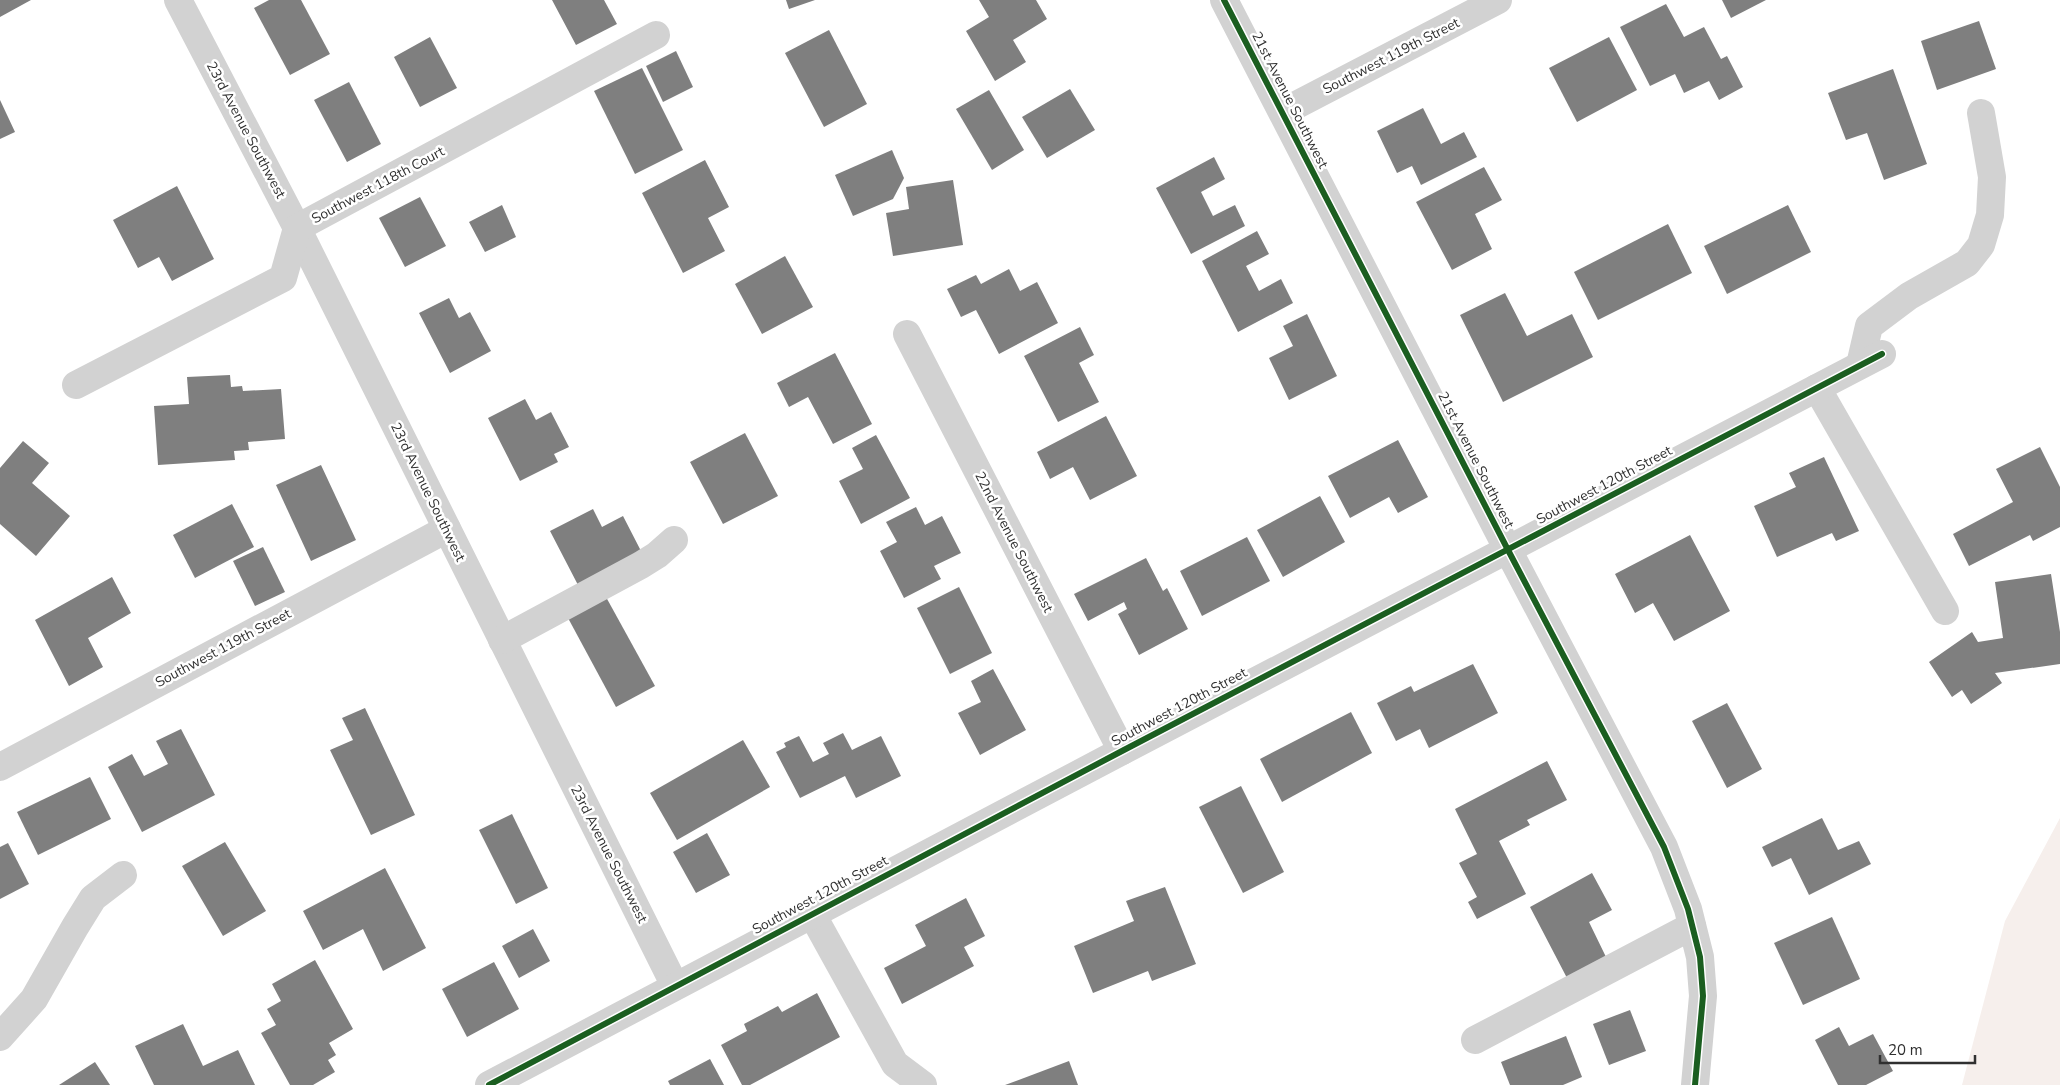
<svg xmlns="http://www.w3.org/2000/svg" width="2060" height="1085" viewBox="0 0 2060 1085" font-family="'Nunito Sans',sans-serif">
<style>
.green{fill:#f6efec}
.building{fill:#7f7f7f}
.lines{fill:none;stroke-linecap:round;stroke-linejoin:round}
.minor{stroke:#d2d2d2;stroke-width:28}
.cycleway-casing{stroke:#fff;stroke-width:9}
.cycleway{stroke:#1b5e20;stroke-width:6}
.labels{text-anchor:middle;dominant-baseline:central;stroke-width:5;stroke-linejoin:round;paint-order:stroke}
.street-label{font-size:14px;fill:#303030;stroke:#fff}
</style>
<rect width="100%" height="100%" fill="#fff"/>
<!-- green -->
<path class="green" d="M2060,818V1085H1962L2005,921Z"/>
<!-- building -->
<g class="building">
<path d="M0,0H31L0,17Z"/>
<path d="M269,0H301L330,54L290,75L254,8Z"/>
<path d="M552,0H604L617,24L576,45Z"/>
<path d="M786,0H815L789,9Z"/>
<path d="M979,0H1036L1047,19L1013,40L1026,62L995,81L966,31L989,17Z"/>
<path d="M1722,0H1766L1731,18Z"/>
<path d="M1666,4L1684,37L1704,27L1721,59L1727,56L1743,87L1719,100L1709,81L1684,93L1675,74L1650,86L1620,27Z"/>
<path d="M1979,21L1996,69L1937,90L1921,41Z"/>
<path d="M829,30L867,104L824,127L785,53Z"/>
<path d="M430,37L457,88L420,107L394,57Z"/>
<path d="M1609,37L1637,90L1577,122L1549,68Z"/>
<path d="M676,51L693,87L663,102L646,66Z"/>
<path d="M642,68L683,150L635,174L594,91Z"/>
<path d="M1893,69L1927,164L1884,180L1867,133L1846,140L1828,93Z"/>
<path d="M349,82L381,144L347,162L314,100Z"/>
<path d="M1070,89L1095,130L1047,158L1022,117Z"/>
<path d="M989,90L1024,150L992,170L956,109Z"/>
<path d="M0,100L15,132L0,139Z"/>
<path d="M1423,108L1441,144L1464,132L1477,157L1421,185L1412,166L1397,173L1377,131Z"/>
<path d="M892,150L904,178L893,199L853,216L835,175Z"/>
<path d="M1214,157L1225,179L1201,192L1213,216L1235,205L1245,226L1191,254L1156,188Z"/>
<path d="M705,160L729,207L708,218L725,251L683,273L642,193Z"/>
<path d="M1484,167L1502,200L1475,214L1492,249L1452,270L1416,202Z"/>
<path d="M953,180L963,245L893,256L886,213L909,209L906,187Z"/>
<path d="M177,186L214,259L172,281L159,257L138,268L113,220Z"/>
<path d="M420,197L446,246L405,267L379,218Z"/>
<path d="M502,205L516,237L485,252L469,222Z"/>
<path d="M1788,205L1811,252L1727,294L1704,246Z"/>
<path d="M1668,224L1692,273L1598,320L1574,272Z"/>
<path d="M1257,231L1269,254L1246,266L1259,291L1281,279L1293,303L1238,332L1202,261Z"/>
<path d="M785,256L813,307L762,334L735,284Z"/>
<path d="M1009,269L1020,291L1037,282L1058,323L999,354L976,310L961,317L947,289L976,275L981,284Z"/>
<path d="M1505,293L1527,336L1572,314L1593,357L1503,402L1460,315Z"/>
<path d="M449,298L459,318L470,312L491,351L450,373L419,313Z"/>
<path d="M1307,314L1337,376L1289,400L1269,358L1293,346L1283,326Z"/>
<path d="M1080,327L1094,355L1079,363L1099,402L1058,422L1024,356Z"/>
<path d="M835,353L872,424L833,444L808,397L789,407L777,383Z"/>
<path d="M230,375L231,387L242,386L243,391L281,389L285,439L248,442L249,450L234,451L235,460L158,465L154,406L189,404L187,377Z"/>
<path d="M525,399L536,420L551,412L569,447L554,454L558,462L520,481L488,418Z"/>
<path d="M1106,416L1137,476L1090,500L1073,467L1050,479L1037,452Z"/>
<path d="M745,433L778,496L723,524L690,462Z"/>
<path d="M876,435L910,498L861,524L839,481L863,469L852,448Z"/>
<path d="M1398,440L1428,497L1398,513L1389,497L1350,518L1328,476Z"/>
<path d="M23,441L49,463L32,483L70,516L36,556L0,524V468Z"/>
<path d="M2040,447L2060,487V527L2033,541L2030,535L1969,566L1953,534L2013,502L1996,469Z"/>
<path d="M1824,457L1859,531L1836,541L1832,533L1777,557L1754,506L1796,487L1789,473Z"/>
<path d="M321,465L356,540L311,561L276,485Z"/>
<path d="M1320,496L1345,542L1283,577L1257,530Z"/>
<path d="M232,504L254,547L195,578L173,535Z"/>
<path d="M916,507L925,525L942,516L961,553L934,566L941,579L904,598L880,551L897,542L886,522Z"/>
<path d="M593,509L602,527L623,516L641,551L578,585L550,531Z"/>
<path d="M1690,535L1730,611L1674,641L1653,603L1635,613L1615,574Z"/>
<path d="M1247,537L1270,581L1202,616L1180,571Z"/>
<path d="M263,547L285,592L255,606L233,561Z"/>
<path d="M1146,558L1163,591L1167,588L1188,629L1139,655L1118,614L1127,609L1124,602L1088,621L1074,594Z"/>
<path d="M2051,574L2060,632V664L1995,673L2002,683L1971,704L1962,690L1952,697L1929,662L1972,632L1978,642L2003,638L1995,582Z"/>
<path d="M112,577L131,613L88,638L103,667L69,686L35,620Z"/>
<path d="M959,587L992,653L950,674L917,608Z"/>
<path d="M606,597L655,686L616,707L568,618Z"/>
<path d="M1473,664L1498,713L1429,748L1420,729L1396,741L1377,703L1411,686L1414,692Z"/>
<path d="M993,669L1026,730L980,755L958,713L981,702L971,681Z"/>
<path d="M1727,703L1762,769L1727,788L1692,721Z"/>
<path d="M365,708L415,815L371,835L330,750L353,740L342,718Z"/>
<path d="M1351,712L1372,753L1282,802L1260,759Z"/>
<path d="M181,729L215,795L142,832L108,767L132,754L144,776L168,764L156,741Z"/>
<path d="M843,733L852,750L881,736L901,776L856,798L845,776L800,798L776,752L786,747L784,743L799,736L813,762L829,754L823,743Z"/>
<path d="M743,740L770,787L677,840L650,793Z"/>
<path d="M1547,761L1567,800L1527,820L1530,825L1499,841L1526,894L1477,919L1468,902L1477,897L1459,863L1477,854L1455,809Z"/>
<path d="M90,777L111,819L38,855L17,812Z"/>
<path d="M1241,786L1284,872L1243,893L1199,807Z"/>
<path d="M512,814L548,888L516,904L479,830Z"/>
<path d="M1822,818L1838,850L1859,841L1871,864L1809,895L1791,858L1772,867L1762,847Z"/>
<path d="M707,833L730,875L696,893L673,852Z"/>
<path d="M225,842L266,911L223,936L182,866Z"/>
<path d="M8,843L29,884L0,899V847Z"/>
<path d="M385,868L426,948L383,971L363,929L323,950L303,911Z"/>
<path d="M1592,873L1612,910L1589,922L1606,957L1567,978L1530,907Z"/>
<path d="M1165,887L1196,964L1152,981L1148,971L1093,993L1074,946L1134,921L1126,901Z"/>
<path d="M966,898L985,936L964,947L974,966L902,1004L884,968L926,946L915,925Z"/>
<path d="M1832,917L1860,979L1803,1005L1774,943Z"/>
<path d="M533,929L550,961L519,978L502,946Z"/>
<path d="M315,960L353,1029L329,1043L336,1055L328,1060L335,1072L313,1085H290L261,1033L276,1025L267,1009L281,1001L272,984Z"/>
<path d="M494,962L519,1009L467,1037L442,989Z"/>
<path d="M817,993L840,1037L750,1085H742L721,1045L747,1031L744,1024L778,1006L782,1012Z"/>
<path d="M1630,1010L1646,1051L1609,1065L1593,1024Z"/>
<path d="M183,1024L203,1066L238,1050L255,1085H154L135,1046Z"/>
<path d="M1839,1027L1849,1046L1873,1034L1893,1071L1866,1085H1838L1815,1040Z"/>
<path d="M1566,1036L1582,1077L1563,1085H1510L1501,1062Z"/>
<path d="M710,1059L724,1085H670L668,1081Z"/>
<path d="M1069,1061L1078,1085H1005Z"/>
<path d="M95,1062L110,1085H59Z"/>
</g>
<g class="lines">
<!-- minor -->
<g class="minor">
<path d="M178,0L297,228L675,986"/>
<path d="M1224,0L1508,550L1664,847L1688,909L1700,957L1703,996L1695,1085"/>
<path d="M1283,112L1498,0"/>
<path d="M907,334L1122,751"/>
<path d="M1860,365L1869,326L1909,296L1967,263L1981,245L1990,215L1992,177L1981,113"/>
<path d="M76,385L283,278L297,228L656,35"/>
<path d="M1817,388L1945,611"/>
<path d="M502,640L641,565L657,555L674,540"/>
<path d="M0,767L447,529"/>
<path d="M812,914L895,1064L923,1085"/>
<path d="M0,1037L34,999L75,927L93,898L123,875"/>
<path d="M1475,1040L1692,926"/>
<path d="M489,1085L1122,751L1882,354"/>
</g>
<!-- cycleway casing -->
<g class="cycleway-casing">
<g id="cycleway">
<path d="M1224,0L1508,550L1664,847L1688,909L1700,957L1703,996L1695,1085"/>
<path d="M489,1085L1122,751L1882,354"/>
</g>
</g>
<!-- cycleway -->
<use href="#cycleway" class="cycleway"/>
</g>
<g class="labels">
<!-- street labels -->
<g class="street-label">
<text transform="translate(1391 56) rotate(-27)">Southwest 119th Street</text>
<text transform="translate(1290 100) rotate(63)">21st Avenue Southwest</text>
<text transform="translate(246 130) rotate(62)">23rd Avenue Southwest</text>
<text transform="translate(378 185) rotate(-28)">Southwest 118th Court</text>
<text transform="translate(1476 460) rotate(63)">21st Avenue Southwest</text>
<text transform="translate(1604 485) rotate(-28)">Southwest 120th Street</text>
<text transform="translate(428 492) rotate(64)">23rd Avenue Southwest</text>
<text transform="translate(1014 542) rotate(63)">22nd Avenue Southwest</text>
<text transform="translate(223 648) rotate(-28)">Southwest 119th Street</text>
<text transform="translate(1179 707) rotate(-28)">Southwest 120th Street</text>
<text transform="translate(609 854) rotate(63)">23rd Avenue Southwest</text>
<text transform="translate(820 895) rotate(-28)">Southwest 120th Street</text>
</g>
</g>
<!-- scale -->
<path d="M1880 1055v8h95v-8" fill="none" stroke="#303030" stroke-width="2.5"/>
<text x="1888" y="1055" font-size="15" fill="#303030" stroke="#ffffff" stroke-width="4" paint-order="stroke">20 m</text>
</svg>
